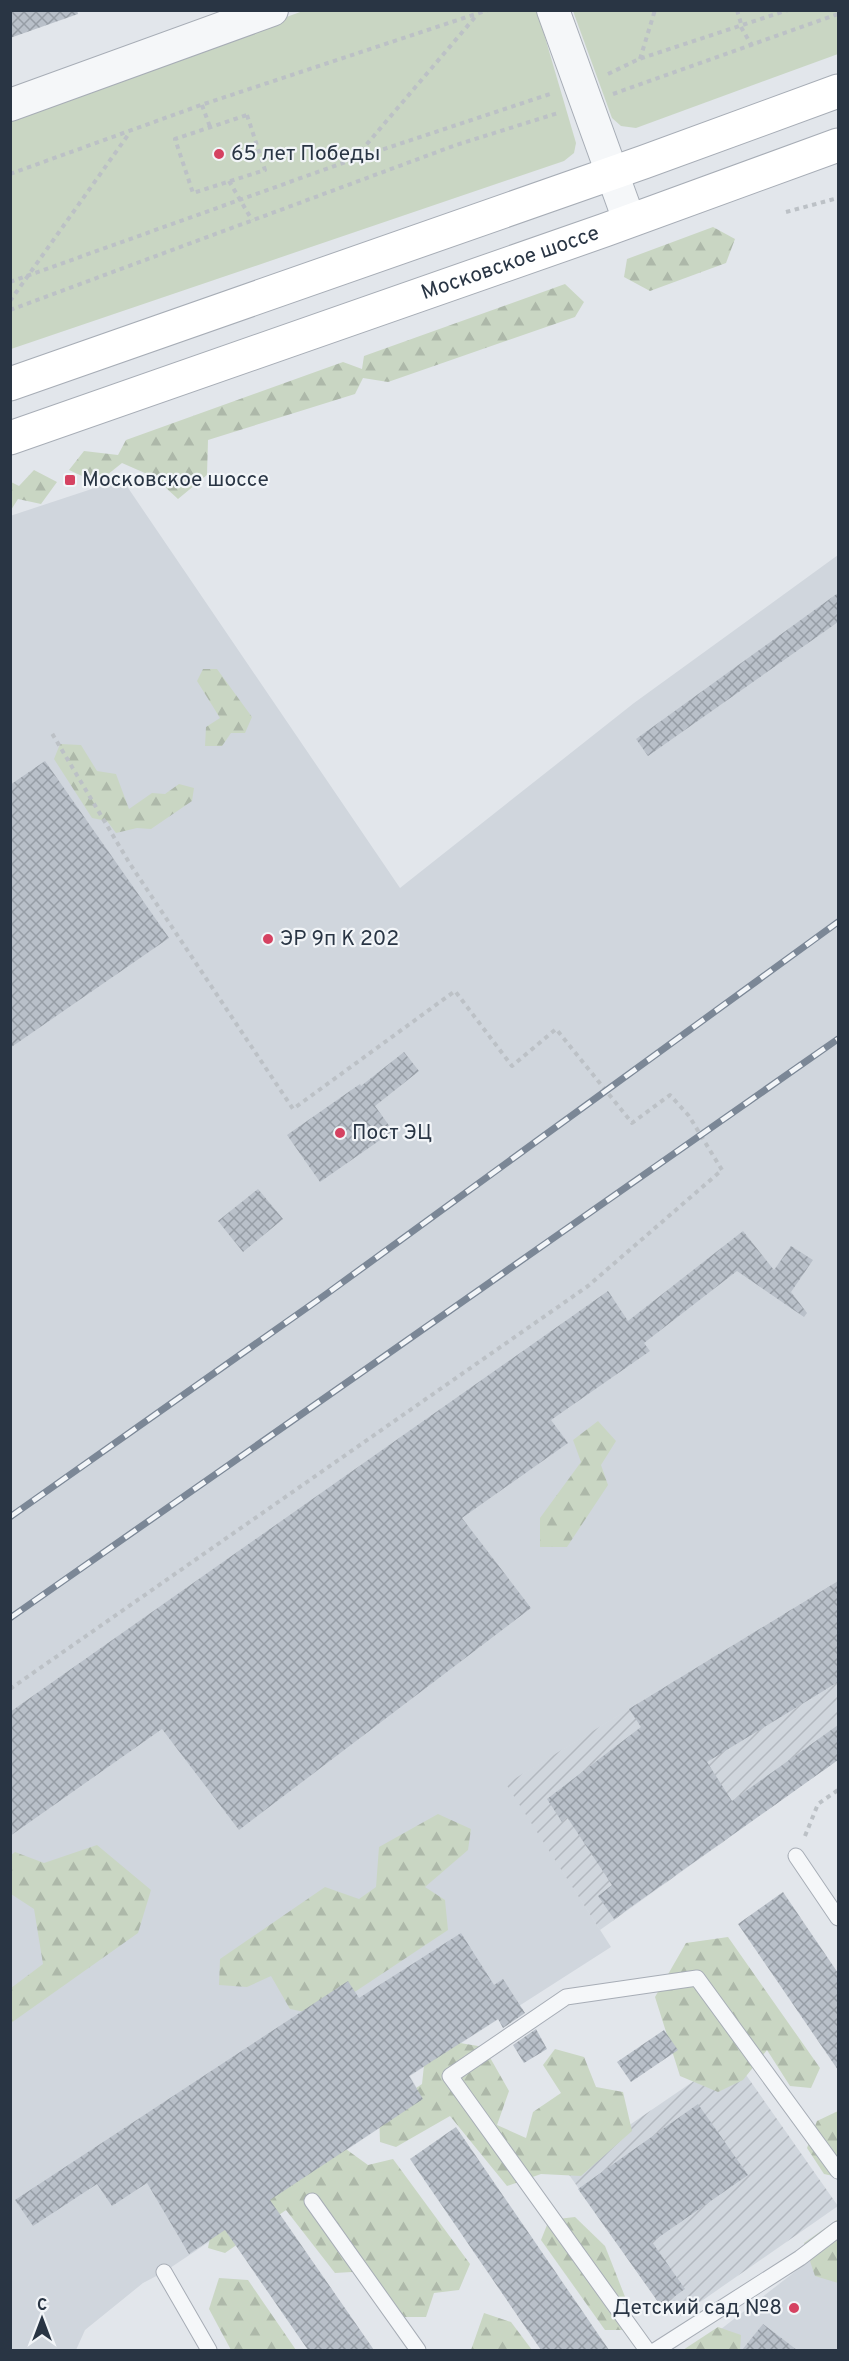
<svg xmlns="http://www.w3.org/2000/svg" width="849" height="2361" viewBox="0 0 849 2361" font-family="Overpass,sans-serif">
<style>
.built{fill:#d0d6dd}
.industrial{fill:url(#industrial-furrows)}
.green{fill:#c9d6c3}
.forest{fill:url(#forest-firs)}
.building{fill:url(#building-cross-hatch)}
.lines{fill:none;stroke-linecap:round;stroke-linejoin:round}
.lane-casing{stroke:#a7adb6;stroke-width:17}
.street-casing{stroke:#a7adb6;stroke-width:34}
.secondary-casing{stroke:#a7adb6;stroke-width:35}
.path{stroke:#bcc1c6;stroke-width:4;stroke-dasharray:4.5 4.5;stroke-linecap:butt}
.lane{stroke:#f5f7f9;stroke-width:15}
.street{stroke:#f5f7f9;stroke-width:32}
.secondary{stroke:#fff;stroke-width:33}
.rail-casing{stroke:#7b8796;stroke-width:7}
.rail{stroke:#f2f5f8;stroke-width:4.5;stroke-dasharray:14;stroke-linecap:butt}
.poi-dot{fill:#d54261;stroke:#f2f5f8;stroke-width:2}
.labels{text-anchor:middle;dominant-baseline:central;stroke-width:4.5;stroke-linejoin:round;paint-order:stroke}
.poi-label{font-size:21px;fill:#293544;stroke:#f2f5f8;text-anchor:start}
.street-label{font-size:21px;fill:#293544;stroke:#f2f5f8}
</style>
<defs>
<pattern id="industrial-furrows" width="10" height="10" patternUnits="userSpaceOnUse" patternTransform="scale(1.5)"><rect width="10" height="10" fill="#d0d6dd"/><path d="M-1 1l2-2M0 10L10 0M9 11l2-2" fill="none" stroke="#b3b8bf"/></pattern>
<pattern id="forest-firs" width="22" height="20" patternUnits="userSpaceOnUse" patternTransform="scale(1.5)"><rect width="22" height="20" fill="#c9d6c3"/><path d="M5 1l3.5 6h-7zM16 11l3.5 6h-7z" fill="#adb8a9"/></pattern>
<pattern id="building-cross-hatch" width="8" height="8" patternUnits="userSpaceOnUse" patternTransform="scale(1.5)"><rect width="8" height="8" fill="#b9c0c9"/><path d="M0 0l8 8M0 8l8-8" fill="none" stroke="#969da5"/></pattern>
</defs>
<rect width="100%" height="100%" fill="#e2e6eb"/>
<!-- built -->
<g class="built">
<path d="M122,479L400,888L634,703L838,555V1581L507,1784L611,1947L410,2076L423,2099L164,2272L143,2283L85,2330L76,2350H10V516Z"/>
<path d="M828,2246L838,2255V2350H694Z"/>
</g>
<!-- industrial -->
<g class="industrial">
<path d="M838,1581V1760L600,1930L506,1784Z"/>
<path d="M732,2055L838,2206L680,2316L661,2306L565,2169Z"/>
</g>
<!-- green -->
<g class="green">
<path d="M537,10L576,143L574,153L564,161L11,349L10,117L303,11Z"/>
<path d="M573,11H838V54L636,128L621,126L612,118Z"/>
</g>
<!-- forest -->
<g class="forest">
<path d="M713,227L735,239L726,263L650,291L624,277L627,259Z"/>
<path d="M565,284L584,302L575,317L388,382L363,378L355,394L208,440L207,475L178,499L154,477L122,463L97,483L69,470L84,451L118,455L126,440L343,362L362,369L364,356Z"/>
<path d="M34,470L57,482L41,504L18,499L11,510V482L19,486Z"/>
<path d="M203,669H217L252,717L245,733H231L222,746H205L206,727L220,718L197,681Z"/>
<path d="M60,744L81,745L97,771L116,774L129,809L152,793L165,794L179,784L194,788L192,801L151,829L137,828L116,833L107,821L92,818L54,759Z"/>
<path d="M598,1421L616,1441L601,1465L608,1485L567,1547H540V1518L581,1462L573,1440Z"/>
<path d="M438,1814L471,1829L468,1850L425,1887L445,1900L448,1930L320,2015L290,2009L271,1976L247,1987L219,1985L220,1959L325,1887L359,1899L376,1887L379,1847Z"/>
<path d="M97,1845L151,1890L138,1933L11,2023V1988L43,1964L34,1909L11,1894V1855L15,1852L44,1863Z"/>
<path d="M728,1937L820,2068L811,2088L790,2086L767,2050L743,2080L718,2092L680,2076L655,1997L686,1943Z"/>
<path d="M442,2040L484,2047L509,2091L497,2125L526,2138L533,2112L561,2093L543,2065L555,2049L584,2057L596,2087L623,2092L632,2131L581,2176L541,2174L507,2186L450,2116L396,2147L380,2142L379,2113L422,2084L425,2056Z"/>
<path d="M838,2111V2177L824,2174L807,2148L817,2121Z"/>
<path d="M336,2142L368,2165L393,2159L470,2264L459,2290L434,2293L426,2317H402L368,2271L335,2273L286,2210L225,2253L208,2248L212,2227Z"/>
<path d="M575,2217L605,2246L631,2312L622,2330H605L541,2240L549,2220Z"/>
<path d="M838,2219V2283L815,2276L804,2243Z"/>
<path d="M219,2278L248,2280L296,2350H231L209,2309Z"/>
<path d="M484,2313L511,2322L532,2350H441H471Z"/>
<path d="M718,2327L741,2335L740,2350H683Z"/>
</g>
<!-- building -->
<g class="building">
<path d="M10,10H77L78,14L10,38Z"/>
<path d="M838,593V622L648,756L636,739Z"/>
<path d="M45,761L169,938L10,1048V785Z"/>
<path d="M404,1052L419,1071L375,1106L393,1131L320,1182L287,1135L360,1084L361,1086Z"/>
<path d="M258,1189L283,1219L243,1252L218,1221Z"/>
<path d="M743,1231L774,1270L791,1246L813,1260L791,1292L807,1313L804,1317L737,1271L644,1343L650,1351L551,1420L568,1443L462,1518L531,1608L239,1830L162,1729L10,1836V1712L608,1291L628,1321Z"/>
<path d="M838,1581V1682L707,1762L732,1801L838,1725V1760L614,1919L598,1896L612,1885L567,1817L562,1822L547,1799L641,1727L629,1709Z"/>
<path d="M783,1892L838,1973V2070L738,1924Z"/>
<path d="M461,1933L494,1985L503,1979L525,2013L503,2028L498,2019L409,2076L423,2099L270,2200L374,2350H308L225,2230L189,2254L147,2183L112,2206L97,2184L33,2226L15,2200L348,1981L359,1998Z"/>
<path d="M536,2029L547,2049L524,2063L513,2045Z"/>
<path d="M664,2030L678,2050L631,2082L617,2062Z"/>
<path d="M698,2104L748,2175L652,2242L685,2289L661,2306L578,2189Z"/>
<path d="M456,2127L609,2350H541L410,2159Z"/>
<path d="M763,2324L797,2350H742Z"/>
</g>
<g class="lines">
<!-- lane casing -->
<g class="lane-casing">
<g id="lane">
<path d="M796,1856L838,1918"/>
<path d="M312,2201L418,2350"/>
<path d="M164,2272L209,2350"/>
<path d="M647,2350L450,2076L566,1997L697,1978L838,2171"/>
<path d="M656,2350L800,2258L838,2229"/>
</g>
</g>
<!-- street casing -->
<g class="street-casing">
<g id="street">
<path d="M553,10L629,220"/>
<path d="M10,105L272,10"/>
</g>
</g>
<!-- secondary casing -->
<g class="secondary-casing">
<g id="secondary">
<path d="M10,384L644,162L838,91"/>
<path id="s1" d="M10,438L605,230L838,145"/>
</g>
</g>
<!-- path -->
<g class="path">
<path d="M737,10L742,27"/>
<path d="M741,27L752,46"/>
<path d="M640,59L655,10"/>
<path d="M608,74L639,59L788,10"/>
<path d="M613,94L838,14"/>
<path d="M202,105L210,127"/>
<path d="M247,115L265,170L193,193L175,139Z"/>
<path d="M355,158L476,16"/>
<path d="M10,174L201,105L488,10"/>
<path d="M229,181L252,220"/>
<path d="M786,212L838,198"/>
<path d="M10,282L354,159L553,93"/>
<path d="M10,301L128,135"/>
<path d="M10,310L456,145L558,113"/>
<path d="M10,1689L588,1286L722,1170L689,1116L670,1095L632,1123L556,1029L512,1066L455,991L293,1109L130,864L50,730"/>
<path d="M805,1836L818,1804L838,1790"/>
</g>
<!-- lane -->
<use href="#lane" class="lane"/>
<!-- street -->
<use href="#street" class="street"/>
<!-- secondary -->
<use href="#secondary" class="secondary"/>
<!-- rail casing -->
<g class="rail-casing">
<g id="rail">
<path d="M10,1517L325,1295L838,922"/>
<path d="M10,1618L838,1039"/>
</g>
</g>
<!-- rail -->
<use href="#rail" class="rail"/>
</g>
<!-- markers -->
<g class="poi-dot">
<circle cx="219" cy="154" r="6"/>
<rect x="64" y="474" width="12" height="12" rx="3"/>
<circle cx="268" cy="939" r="6"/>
<circle cx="340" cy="1133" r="6"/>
<circle cx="794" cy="2308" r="6"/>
</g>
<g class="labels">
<!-- poi labels -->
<g class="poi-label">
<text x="231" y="154">65 лет Победы</text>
<text x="82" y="480">Московское шоссе</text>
<text x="280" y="939">ЭР 9п К 202</text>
<text x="352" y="1133">Пост ЭЦ</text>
<text x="782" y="2308" text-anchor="end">Детский сад №8</text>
</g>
<!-- street labels -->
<g class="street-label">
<text stroke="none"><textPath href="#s1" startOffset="530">Московское шоссе</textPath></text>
</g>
</g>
<!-- border -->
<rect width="849" height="2361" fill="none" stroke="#293544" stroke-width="24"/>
<!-- north arrow -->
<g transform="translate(42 2319)" stroke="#f2f5f8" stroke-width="4.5" paint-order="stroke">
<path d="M0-4.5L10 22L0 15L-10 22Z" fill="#293544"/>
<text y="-9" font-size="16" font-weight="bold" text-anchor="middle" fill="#293544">С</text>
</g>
</svg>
